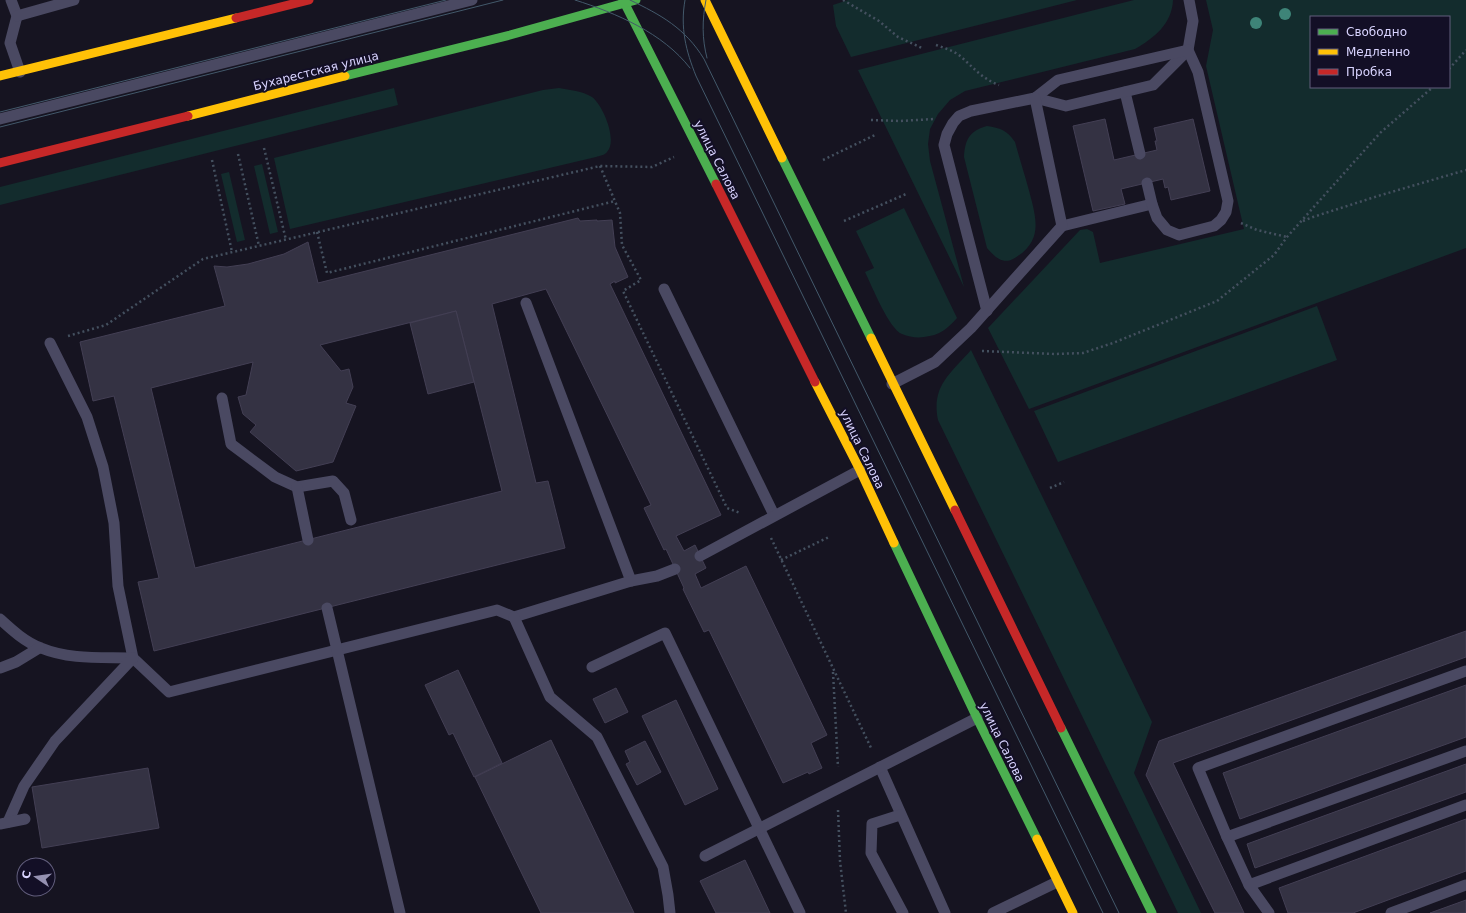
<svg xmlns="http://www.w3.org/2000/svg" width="1466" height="913" viewBox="0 0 1466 913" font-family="'DejaVu Sans',sans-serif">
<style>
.green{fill:#132c2d;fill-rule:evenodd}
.building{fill:#343243;stroke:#433f54;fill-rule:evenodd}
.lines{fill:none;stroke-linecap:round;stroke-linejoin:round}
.path{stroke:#44505f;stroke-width:2.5;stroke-dasharray:2 3;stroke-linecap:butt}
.lane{stroke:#4a4962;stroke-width:11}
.fast{stroke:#4caf50;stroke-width:9}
.slow{stroke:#ffc107;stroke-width:9}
.jam{stroke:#c62828;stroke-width:9}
.tram{stroke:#43596b;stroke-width:1}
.tree{fill:#3e8478}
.labels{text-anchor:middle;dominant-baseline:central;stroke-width:4;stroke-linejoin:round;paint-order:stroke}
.street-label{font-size:12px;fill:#d9d4ff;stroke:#130f26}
</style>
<rect width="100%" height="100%" fill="#161421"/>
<!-- green -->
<g class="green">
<path d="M848,0H1077L851,57L836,26L833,5Z"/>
<path d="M1134,0H1173C1172,24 1154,38 1135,49L965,91L950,100L938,114L930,129L928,144L930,161L964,287L858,70Z"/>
<path d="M1206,0H1466V248L1029,409L988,328L1080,230L1087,229L1093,232L1100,263L1244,229L1206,66L1213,30ZM1311,17H1449V87H1311Z"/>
<path d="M394,88L398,105L0,205V187Z"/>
<path d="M559,88C570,90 582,91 592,97C603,105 618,141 607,152C605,155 599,156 596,157L290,229L274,158L543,90Z"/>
<path d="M987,126C1000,128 1007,130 1015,142C1019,157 1024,172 1028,187C1036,217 1045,241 1013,259C1002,265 993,255 987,248L964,157C965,140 969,131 987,126Z"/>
<path d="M262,164L278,232L270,234L254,166Z"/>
<path d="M229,172L245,240L237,242L221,174Z"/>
<path d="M904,208L957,318C946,330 940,335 924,337C917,338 909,337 902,334C889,329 872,286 865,272L874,268L856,231Z"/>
<path d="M1317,306L1337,360L1058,462L1034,411Z"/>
<path d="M971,350L1152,722L1134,773L1201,913H1178L938,420C931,386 951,373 971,350Z"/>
</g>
<!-- building -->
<g class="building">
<path d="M1105,119L1114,160L1157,150L1155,141H1157L1154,128L1193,119L1210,191L1171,200L1168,187L1165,188L1163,179L1121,189L1125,204L1093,211L1073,126Z"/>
<path d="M578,218L580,221L597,220V221L612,220L615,247L628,277L615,283V281L610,284L721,515L676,536L684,551L695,545L706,568L695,574L701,588L746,566L827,735L811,743L822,768L809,774L808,772L783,783L709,630L704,632L683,589L684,588L666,549L664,550L644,508L651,505L546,289L492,304L536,483L548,481L565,548L154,651L138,582L159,578L114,396L93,401L80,342L225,306L214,266L227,267L248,264L284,254L308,242L318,283ZM456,311L502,491L195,568L151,388L253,362L246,395L238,397L243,414L256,425L250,432L296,471L333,462L356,406L346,403L353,387L349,369L341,371L320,345Z"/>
<path d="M456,311L474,382L428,394L410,323Z"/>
<path d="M1466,631V657L1173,763L1244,913H1215L1146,775L1159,741Z"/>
<path d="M458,670L502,763L474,777L453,733L449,735L425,685Z"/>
<path d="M1466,685V737L1240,819L1223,773Z"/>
<path d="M616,688L628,712L605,723L593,699Z"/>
<path d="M676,700L718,789L685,805L642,716Z"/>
<path d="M551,740L634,913H541L475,777Z"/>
<path d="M645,741L661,772L637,785L626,764L630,762L625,751Z"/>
<path d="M1466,764V792L1255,868L1247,844Z"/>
<path d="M148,768L159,828L42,848L32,787Z"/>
<path d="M1466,819V871L1353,913H1288L1279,888Z"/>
<path d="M745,860L770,913H716L700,881Z"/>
<path d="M1466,900V913H1430Z"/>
</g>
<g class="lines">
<!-- path -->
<g class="path">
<path d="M843,0L879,21L898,37L922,48"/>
<path d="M936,45C944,48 952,50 959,55C972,66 982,79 999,85"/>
<path d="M1449,69L1466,50"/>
<path d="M871,120L900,121L934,119"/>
<path d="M264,148L286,240"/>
<path d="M238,154L259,246"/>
<path d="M212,160L232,252"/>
<path d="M823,160L877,134"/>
<path d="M600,166L620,213L622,245L641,280L623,291L727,508L740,513"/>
<path d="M844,221L906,194"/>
<path d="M1303,221L1313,217L1378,196L1466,170"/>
<path d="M1241,223L1257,230L1287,237"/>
<path d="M317,232L327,273L615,201"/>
<path d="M68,336L106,325L203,259L600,166L652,167L674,157"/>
<path d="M982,351L1055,354L1083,353L1113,343L1217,301L1274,255L1287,237L1380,133L1433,87"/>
<path d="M1050,488L1064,482"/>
<path d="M771,538L872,750"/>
<path d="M781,560L829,537"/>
<path d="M833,672L838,767"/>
<path d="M838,810L840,861L846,913"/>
</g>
<!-- lane -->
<g class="lane">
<path d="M11,0L17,16L10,43L20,72"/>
<path d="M17,16L74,0"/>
<path d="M1125,92L1140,154"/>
<path d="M1035,98L1066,106L1153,85L1188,50L1193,21L1189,0"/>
<path d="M0,119L472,0"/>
<path d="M1062,226L1152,204"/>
<path d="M664,289L774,515"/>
<path d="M526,303L631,581"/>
<path d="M987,311L944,145L947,134L953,123L959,116L971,111L1035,98L1058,80L1188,50L1198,72L1228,201L1226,212L1221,220L1214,226L1179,235L1167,230L1157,218L1152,204L1147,183"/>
<path d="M50,343L87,417L103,467L114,523L118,586L133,658L169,692L497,610L514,617L631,581L657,576L675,569"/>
<path d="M892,384L935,362L971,328L1062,226L1035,98"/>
<path d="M222,398L231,444L275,477L297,487L333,481L344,493L351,520"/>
<path d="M297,487L308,540"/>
<path d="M700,556L860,470"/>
<path d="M327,608L400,913"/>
<path d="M514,617L550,697L597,737L663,867L668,895L670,913"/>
<path d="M0,619C12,630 25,642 41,648C70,660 102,657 133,658"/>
<path d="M592,667L665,633L800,913"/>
<path d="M0,668L16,662L39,648"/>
<path d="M880,767L945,913"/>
<path d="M900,815L872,824L871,853L903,913"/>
<path d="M8,822L24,786L55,741L133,658"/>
<path d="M0,824L25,819"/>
<path d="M1227,837L1198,768L1466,671"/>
<path d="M705,856L977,718"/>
<path d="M1249,885L1227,837L1466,751"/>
<path d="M993,913L1057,882"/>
<path d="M1269,913L1249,885L1466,805"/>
<path d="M1391,913L1466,885"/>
</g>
<!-- fast -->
<g class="fast">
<path d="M623,0L716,184"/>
<path d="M345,76L510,35L636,0"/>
<path d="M782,158L871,338"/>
<path d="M894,543L977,718L1037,839"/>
<path d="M1061,728L1152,913"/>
</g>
<!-- slow -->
<g class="slow">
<path d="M705,0L782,158"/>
<path d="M0,76L236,18"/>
<path d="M188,116L345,76"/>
<path d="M871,338L955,510"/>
<path d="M815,382L860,470L894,543"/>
<path d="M1037,839L1073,913"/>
</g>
<!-- jam -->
<g class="jam">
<path d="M236,18L309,0"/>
<path d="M0,163L188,116"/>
<path d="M716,184L815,382"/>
<path d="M955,510L1061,728"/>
</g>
<!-- tram -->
<g class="tram">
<path d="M575,0C616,13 663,33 690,68"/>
<path d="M630,0C661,15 685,28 704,59L1119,913"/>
<path d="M685,0C680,28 686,51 696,76L1103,913"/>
<path d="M706,0C702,20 702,39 707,58"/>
<path d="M0,112L446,0"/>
<path d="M0,127L503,0"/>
</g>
</g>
<!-- trees -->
<g class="tree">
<circle cx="1285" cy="14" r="6"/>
<circle cx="1256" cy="23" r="6"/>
</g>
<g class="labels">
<!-- street labels -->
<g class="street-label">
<text transform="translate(316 71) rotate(-14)">Бухарестская улица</text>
<text transform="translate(717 160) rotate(63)">улица Салова</text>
<text transform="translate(862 449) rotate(64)">улица Салова</text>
<text transform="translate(1002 742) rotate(64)">улица Салова</text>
</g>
</g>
<!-- legend -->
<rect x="1310" y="16" width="140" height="72" fill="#130f26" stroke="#625e7d"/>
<rect x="1318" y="29" width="20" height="6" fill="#4caf50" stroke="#625e7d"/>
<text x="1346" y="36" font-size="12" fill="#d9d4ff">Свободно</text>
<rect x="1318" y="49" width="20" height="6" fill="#ffc107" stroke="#625e7d"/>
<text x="1346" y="56" font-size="12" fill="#d9d4ff">Медленно</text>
<rect x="1318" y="69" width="20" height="6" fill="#c62828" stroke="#625e7d"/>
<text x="1346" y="76" font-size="12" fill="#d9d4ff">Пробка</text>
<!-- north arrow -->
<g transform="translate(36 877) rotate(283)"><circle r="19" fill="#130f26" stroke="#625e7d"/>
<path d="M0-3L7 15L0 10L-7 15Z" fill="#9591b1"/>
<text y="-6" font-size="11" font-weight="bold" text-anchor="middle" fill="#d9d4ff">С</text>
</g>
</svg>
